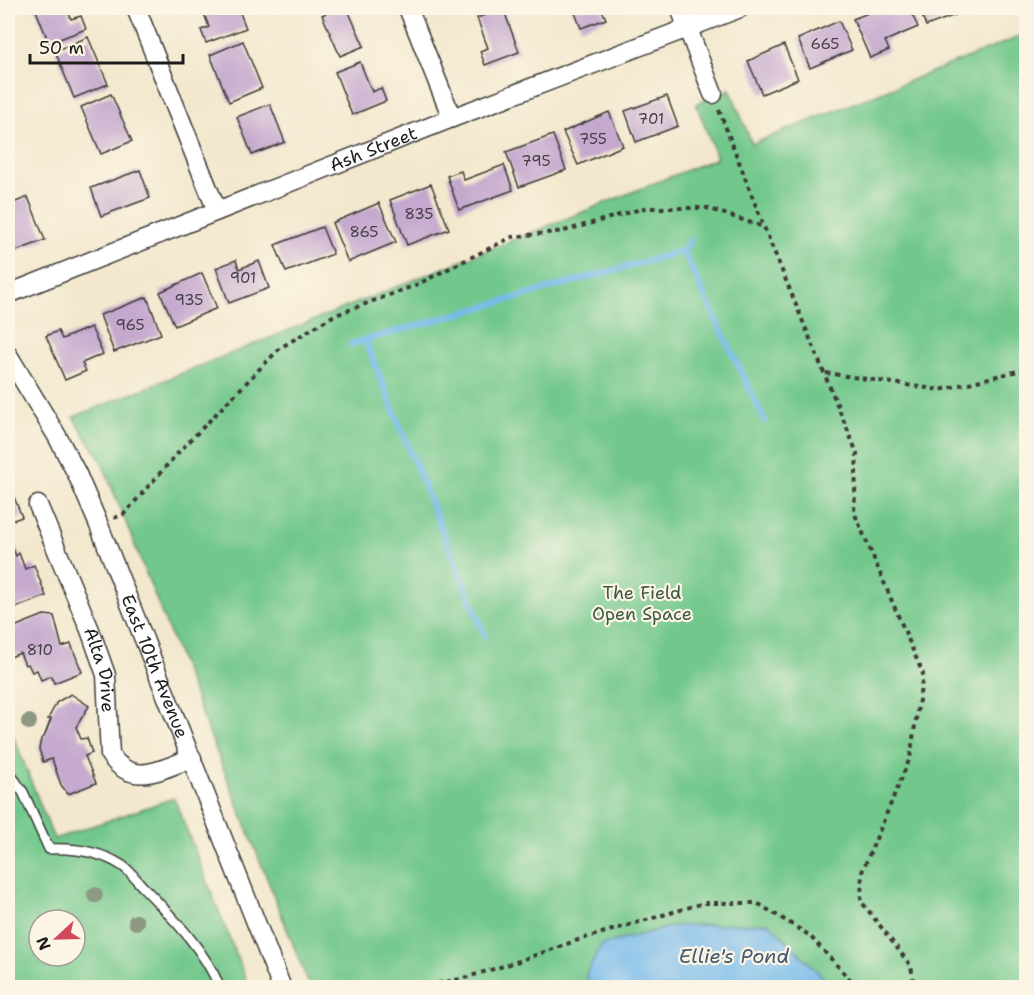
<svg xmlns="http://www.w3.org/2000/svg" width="1034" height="995" viewBox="0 0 1034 995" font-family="'Shantell Sans',sans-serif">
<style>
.green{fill:#72c88c;stroke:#477254;stroke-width:1.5;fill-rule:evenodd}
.water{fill:#75baec;stroke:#486b84;stroke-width:1.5}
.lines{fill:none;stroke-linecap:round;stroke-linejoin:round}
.stream{stroke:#75baec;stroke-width:6}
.building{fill:#c4a8ce}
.lane-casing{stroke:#3c3b37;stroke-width:12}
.street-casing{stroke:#3c3b37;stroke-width:21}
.path{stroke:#3c3b37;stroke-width:4;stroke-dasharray:4.5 4.5;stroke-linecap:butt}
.lane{stroke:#fff;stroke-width:9}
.street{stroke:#fff;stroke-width:18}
.tree{fill:#8d9982}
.labels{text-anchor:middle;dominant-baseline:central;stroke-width:4.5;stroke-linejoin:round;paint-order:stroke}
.number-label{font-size:15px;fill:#463f48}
.street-label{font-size:18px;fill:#1c1c1c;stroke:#fcf5e5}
.park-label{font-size:18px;fill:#3a5843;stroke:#fcf5e5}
.water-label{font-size:20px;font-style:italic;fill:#405b6f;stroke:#fcf5e5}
</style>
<rect width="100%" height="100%" fill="#fcf5e5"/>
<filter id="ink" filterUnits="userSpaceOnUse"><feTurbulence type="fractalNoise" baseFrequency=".0167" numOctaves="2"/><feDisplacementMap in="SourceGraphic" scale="12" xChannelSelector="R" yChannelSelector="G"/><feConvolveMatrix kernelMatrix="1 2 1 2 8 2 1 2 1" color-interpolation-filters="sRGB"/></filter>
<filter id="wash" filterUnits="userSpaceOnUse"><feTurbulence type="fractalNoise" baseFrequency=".008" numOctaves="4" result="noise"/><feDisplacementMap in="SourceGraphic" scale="24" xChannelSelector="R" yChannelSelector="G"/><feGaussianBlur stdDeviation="1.35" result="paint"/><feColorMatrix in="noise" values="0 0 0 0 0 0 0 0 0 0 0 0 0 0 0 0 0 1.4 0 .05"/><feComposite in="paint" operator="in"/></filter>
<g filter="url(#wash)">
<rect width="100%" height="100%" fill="#f3e8ce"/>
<!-- green -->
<g class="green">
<path d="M1026,34V987H310L101,460L73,417L717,158L696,104L730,89L752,144Z"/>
<path d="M8,723L54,839L174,798L249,987H8ZM39,920H75V956H39Z"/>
</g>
<!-- water -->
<path class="water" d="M769,923L833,987L590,988L586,975L601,945L674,926Z"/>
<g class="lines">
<!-- stream -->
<g class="stream">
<path d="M683,251L690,240"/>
<path d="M365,340L485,636"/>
<path d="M351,344L683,251L765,421"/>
</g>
</g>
<g id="blocks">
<!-- building -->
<g class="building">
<path d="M35,8H67L71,19L81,16L86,29L49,43Z"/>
<path d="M202,8H230L231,11L238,8L246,28L206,43L201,30L209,27Z"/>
<path d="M338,8H347L364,46L340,56L322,15Z"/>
<path d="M503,8L519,52L485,65L480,51L488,48L477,18Z"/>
<path d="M573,8H601L606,19L581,28Z"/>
<path d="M881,8H909L918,27L885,41L889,50L870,58L853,19Z"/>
<path d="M919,8H974L926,26Z"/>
<path d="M839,21L852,50L810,68L798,39Z"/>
<path d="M88,37L108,84L74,98L55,51Z"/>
<path d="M243,41L262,88L229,102L210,55Z"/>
<path d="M784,45L798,79L762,94L748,61Z"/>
<path d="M360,62L372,92L381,88L386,101L352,115L335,72Z"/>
<path d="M111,94L132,141L101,154L81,107Z"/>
<path d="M667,96L678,126L636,142L625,111Z"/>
<path d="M270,104L285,142L252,155L237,117Z"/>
<path d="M609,112L623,146L578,165L563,132Z"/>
<path d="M553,135L566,170L519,187L506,152Z"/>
<path d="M504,165L513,190L459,210L447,176L461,171L464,180Z"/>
<path d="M8,170L14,187L8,190Z"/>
<path d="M140,170L150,198L101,216L91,188Z"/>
<path d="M431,184L449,229L407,245L390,200Z"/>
<path d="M28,197L45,240L11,253L8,239L14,236L8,219V205Z"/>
<path d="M379,203L396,242L348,262L332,223Z"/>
<path d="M322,227L333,254L286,272L275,245Z"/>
<path d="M236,260L239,269L259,261L269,288L229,303L216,268Z"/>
<path d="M202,273L217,308L175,326L160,292Z"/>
<path d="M147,297L161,334L114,352L100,315Z"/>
<path d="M91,327L103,354L82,363L86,371L65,380L46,336L58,331L62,339Z"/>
<path d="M10,487L22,517L8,522V488Z"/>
<path d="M8,535L16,556L19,553L25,569L34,565L46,596L10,610L8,605Z"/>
<path d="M44,615L54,616L62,647L71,644L82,672L54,683L51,676L41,680L37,670L32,672L28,664L25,665L20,653L8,658V637L12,636L9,629Z"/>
<path d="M71,694L89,706L76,727L81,739L87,738L92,753L85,756L96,783L68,794L61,785L52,759L43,762L39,749L41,739L44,737L51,719H48L57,702Z"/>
</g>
</g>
</g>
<g filter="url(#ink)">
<use href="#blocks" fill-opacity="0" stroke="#3c3b37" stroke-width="1.5"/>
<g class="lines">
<!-- lane casing -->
<g class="lane-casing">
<path id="lane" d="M8,771L23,792L49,849C74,848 99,851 121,865C130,870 137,881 144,888C173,918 204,949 220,988"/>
</g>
<!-- street casing -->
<g class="street-casing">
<g id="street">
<path d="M136,8L217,211"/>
<path d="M408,8L452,118"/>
<path d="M680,8L713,94"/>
<path id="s1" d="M8,294L452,118L740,8"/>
<path id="s2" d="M8,355L57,436L77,474L98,523L282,988"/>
<path id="s3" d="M38,505L90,630L106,675L110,755C133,788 161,769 192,758"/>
</g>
</g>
<!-- path -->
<g class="path">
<path d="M719,110L764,227L857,453L854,512L923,674L910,758L862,872L861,901L911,966L915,988"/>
<path d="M826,373L940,390L1026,369"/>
<path d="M114,518L124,514L176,455L280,348L333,316L416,285L512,237L564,231L644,208H707L764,227"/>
<path d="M411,988L461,979L513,963L578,940L704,903H757L809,935L858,988"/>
</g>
<!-- lane -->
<use href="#lane" class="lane"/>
<!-- street -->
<use href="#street" class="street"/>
</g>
<!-- trees -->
<g class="tree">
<circle cx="29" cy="722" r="8"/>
<circle cx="95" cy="895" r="8"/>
<circle cx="136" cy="922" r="8"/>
</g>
</g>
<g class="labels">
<!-- number labels -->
<g class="number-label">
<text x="825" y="44">665</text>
<text x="651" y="119">701</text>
<text x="593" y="139">755</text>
<text x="536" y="161">795</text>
<text x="419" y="214">835</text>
<text x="364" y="232">865</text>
<text x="243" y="278">901</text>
<text x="189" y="300">935</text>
<text x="130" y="325">965</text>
<text x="40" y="650">810</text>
</g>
<!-- street labels -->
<g class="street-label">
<text stroke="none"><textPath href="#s1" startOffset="393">Ash Street</textPath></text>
<text stroke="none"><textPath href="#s2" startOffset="345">East 10th Avenue</textPath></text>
<text stroke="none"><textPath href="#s3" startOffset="177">Alta Drive</textPath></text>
</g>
<!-- park labels -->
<g class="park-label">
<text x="642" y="593">The Field<tspan x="642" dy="21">Open Space</tspan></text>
</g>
<!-- water labels -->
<g class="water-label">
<text x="734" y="956">Ellie's Pond</text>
</g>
</g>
<!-- margin -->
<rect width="1034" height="995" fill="none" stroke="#fcf5e5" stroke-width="30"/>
<!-- north arrow -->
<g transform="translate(57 938) rotate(248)"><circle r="28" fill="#fcf5e5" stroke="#a29e95" stroke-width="1.5"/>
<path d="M0-4.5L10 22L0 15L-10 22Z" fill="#d1495b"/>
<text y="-9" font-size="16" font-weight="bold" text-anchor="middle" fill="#1c1c1c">N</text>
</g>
<!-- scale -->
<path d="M30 54v9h153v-9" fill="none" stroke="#1c1c1c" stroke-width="3"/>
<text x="39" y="54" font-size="18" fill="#1c1c1c" stroke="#fcf5e5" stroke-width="4.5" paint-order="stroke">50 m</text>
</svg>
